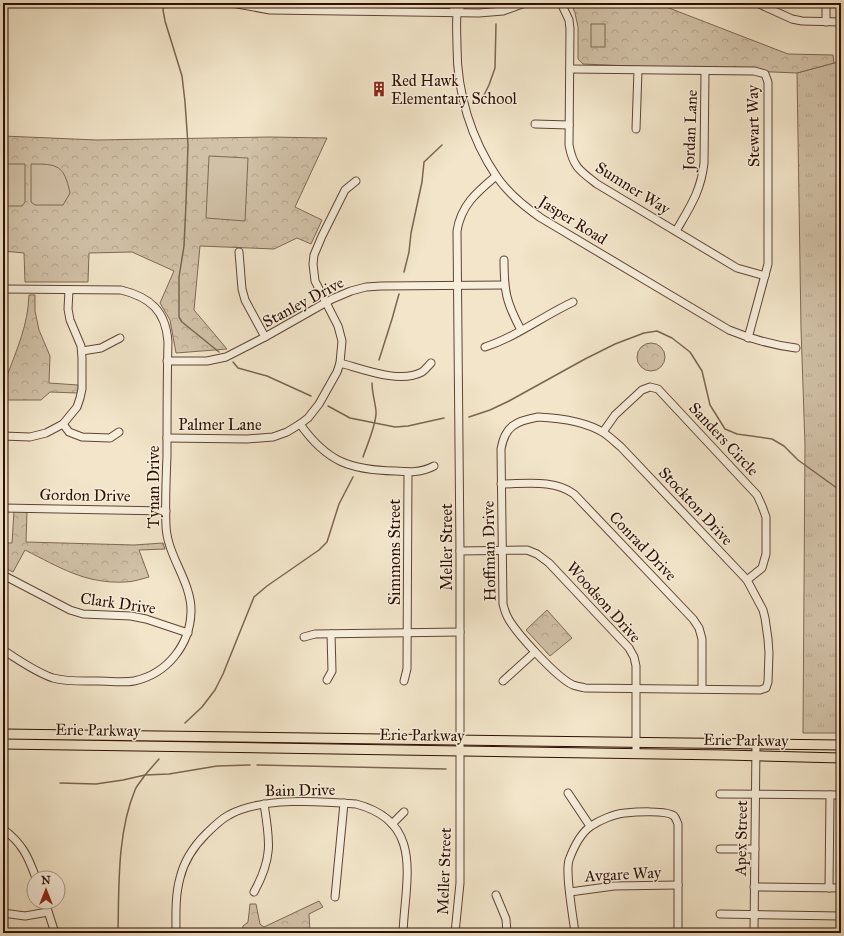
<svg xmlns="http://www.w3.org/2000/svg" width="844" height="936" viewBox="0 0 844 936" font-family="'IM FELL Great Primer',serif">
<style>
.grass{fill:url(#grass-tufts);stroke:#7f6854}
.park{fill:url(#park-crowns);stroke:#7f6854}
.pitch{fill:#d1c1a7;stroke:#7f6854}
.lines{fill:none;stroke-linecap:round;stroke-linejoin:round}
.stream{stroke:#7b6451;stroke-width:1.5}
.minor-casing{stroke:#5e4434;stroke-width:9}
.major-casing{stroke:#2d0f02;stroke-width:11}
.minor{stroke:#f7eedc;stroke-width:7}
.major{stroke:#f2e5c9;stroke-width:9}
.labels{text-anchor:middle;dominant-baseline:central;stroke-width:3;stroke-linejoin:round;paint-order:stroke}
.poi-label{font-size:16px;fill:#2d0f02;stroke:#f7eedc;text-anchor:start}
.street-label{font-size:16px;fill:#2d0f02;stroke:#f7eedc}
</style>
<defs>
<pattern id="grass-tufts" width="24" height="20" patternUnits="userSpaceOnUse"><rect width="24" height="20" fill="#d1c1a7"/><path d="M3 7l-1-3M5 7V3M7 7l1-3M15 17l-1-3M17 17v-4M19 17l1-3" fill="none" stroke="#b4a58e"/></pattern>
<pattern id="park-crowns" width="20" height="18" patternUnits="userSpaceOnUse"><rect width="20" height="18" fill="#d1c1a7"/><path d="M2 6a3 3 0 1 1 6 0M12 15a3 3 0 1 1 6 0" fill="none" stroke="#b4a58e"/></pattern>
</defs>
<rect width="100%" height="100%" fill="#f2e5c9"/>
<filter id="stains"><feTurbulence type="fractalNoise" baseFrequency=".005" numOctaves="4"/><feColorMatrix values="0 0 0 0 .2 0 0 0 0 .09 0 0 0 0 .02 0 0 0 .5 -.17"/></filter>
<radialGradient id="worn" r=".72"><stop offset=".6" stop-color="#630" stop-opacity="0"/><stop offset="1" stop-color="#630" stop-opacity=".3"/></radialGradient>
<!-- grass -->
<path class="grass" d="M834,63H841V733H803L805,445L801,328L797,73Z"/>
<!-- park -->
<g class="park">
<path d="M571,3H656L788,54L833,55L834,63L797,73L583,64L578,59V27L575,13Z"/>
<path d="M3,136L97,140L270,137L327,138L295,207L322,220L311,244L297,238L274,249L200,246L194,310L227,349L176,353L170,320L160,303L174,271L132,252L89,253L88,282H25L24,253L3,251Z"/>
<path d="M29,295H35V311L39,330L50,356L49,383L78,385V393L50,392L41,400H3V378L7,376C17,349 28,325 29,295Z"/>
<circle cx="651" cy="357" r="14"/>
<path d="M14,511L27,512L26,542L134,545L163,543L165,549L139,550L149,577C141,579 133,582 125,582C85,584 59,567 25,550L13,572L3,567V543H12Z"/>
<path d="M547,610L572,638L550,656L526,630Z"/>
<path d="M319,901L323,907L309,914L310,933H242L243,926L248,922L250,904H256L260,924L264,927Z"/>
</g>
<!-- pitch -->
<g class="pitch">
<rect x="591" y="24" width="14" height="23"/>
<path d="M209,156L248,158L245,221L206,218Z"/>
<path d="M6,164H25V202L22,206H3V166Z"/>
<path d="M31,164C58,164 64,165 70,193L63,205H35L31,202Z"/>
</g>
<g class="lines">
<!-- stream -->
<g class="stream">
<path d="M164,3L163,10L165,21L182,76L185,102L188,145L186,203L184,246L179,277V317L182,322L219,352"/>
<path d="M480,103L489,85L495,68L496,24"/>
<path d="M404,272L409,252L411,233L422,182L424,162L442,145"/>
<path d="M379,360L392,319L399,294"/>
<path d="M233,362L238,368L267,376L311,396"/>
<path d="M328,406L350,418L395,427L408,426L444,418"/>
<path d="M469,417L490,410L509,401L585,359L615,344L644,333L657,331L672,338L690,352L702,371L710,405L725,429L737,434L772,439L784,446L798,460L841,491"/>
<path d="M363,457C367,445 377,423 376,411C375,401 372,393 372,383"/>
<path d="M185,723L202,707L215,690L223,674L254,597L267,586L319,550L327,542L339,504L353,477"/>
<path d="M257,765L446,769"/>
<path d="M60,783L96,784L123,780L145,775L159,759"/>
<path d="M118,933C119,888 117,833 135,790C137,785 142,780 145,775L169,774L217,766L250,765"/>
</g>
<!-- minor casing -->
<g class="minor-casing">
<g id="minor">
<path d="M232,3L270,10L479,13L503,11L525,3"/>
<path d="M451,3L457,13"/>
<path d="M463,3C461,6 458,10 457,14C456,24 457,37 457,47C457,93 471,139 497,177C508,193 525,207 541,218L729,330C751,339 772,345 796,348"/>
<path d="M561,3L569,20L570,29L569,145C573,167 580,171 597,184L737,268L765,276"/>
<path d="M757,3L792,19L802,21L841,22"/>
<path d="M826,3V22"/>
<path d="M570,69L754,71L765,74L768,82V264L748,338"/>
<path d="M535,124L569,125"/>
<path d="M636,129L638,70"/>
<path d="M676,231C690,207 701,191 704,163L705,71"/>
<path d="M239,252L242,289L245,300L265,337"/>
<path d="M504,260C504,291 506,302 521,330"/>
<path d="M3,289L121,290C150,297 166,311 168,342C167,380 167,418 167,456C166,479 165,503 166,526C167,556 192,582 191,612C190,645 167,674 134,681C123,683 110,681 98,681C83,681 68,682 53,678C35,672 19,660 3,650"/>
<path d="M485,347C516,337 543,316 573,302"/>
<path d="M82,351L101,348L120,338"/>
<path d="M167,361H207L226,357L265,337L332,299L351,291L366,287L381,286L504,285"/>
<path d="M340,363C363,369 400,384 422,372C425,370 428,366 431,363"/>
<path d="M538,417C560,418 585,421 604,433C610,437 615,442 621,447L747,580L763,610L765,618L768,639L769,653L768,682L766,688L760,690L585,688C581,687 576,686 573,685C557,678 514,631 507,616C505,612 504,608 503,604L501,449C505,426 516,421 538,417Z"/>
<path d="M63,424L69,432L82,437L110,438L119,432"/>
<path d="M300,424C327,462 350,470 395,471C409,472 421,473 434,466"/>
<path d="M603,432L615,415L642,390L650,387L658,389L757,495L762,506L766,517V554L762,568L747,580"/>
<path d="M3,436L30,437L46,433L63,424L77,407L80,398L82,389V358L81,346L70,320L68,309L69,290"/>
<path d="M167,438L247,439L273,437L287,432L300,424L308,418L319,404L337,372L340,363L342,341L338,326L315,281L313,264L314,255L322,236L345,190L356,181"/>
<path d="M501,484C525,484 554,479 574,494L693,619L699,628L702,639V689"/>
<path d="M3,508L166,511"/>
<path d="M460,551L527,550L537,554L549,563L629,648L634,657L636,666V753"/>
<path d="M3,575L70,610L83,614L131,616L146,619L188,633"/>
<path d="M304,637L315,634L460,632"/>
<path d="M327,680L332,671L331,634"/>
<path d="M404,681L407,669L408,472"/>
<path d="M503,681L535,652"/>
<path d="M568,793L590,826"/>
<path d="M720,794L841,795"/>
<path d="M392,824L404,812"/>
<path d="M3,829C22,843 28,856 36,878"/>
<path d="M720,849H755"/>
<path d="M754,887L841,888"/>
<path d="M829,888L830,795"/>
<path d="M254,892C273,858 270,841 264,804"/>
<path d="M570,892L614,886L678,885"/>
<path d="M496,895L506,919L507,933"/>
<path d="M335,897L344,803"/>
<path d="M45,902L55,933"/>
<path d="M3,913L25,916L48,912"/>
<path d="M720,914L841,916"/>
<path d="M176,933C176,915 175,896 180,878C184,861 194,846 206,834C213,827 221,819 229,815C261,797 320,801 356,804C425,822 405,880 403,933"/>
<path d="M455,933L460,883V551L457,231C461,205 477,192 496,176"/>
<path d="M575,933C573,916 565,873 569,860C573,849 581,833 591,826C600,820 614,814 625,813C635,812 667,810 674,816C676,818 677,822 678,824V933"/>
<path d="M754,933L756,744"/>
</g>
</g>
<!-- major casing -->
<g class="major-casing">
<g id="major">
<path d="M3,734L841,745"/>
<path d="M3,744L726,755L841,758"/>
</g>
</g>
<!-- minor -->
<use href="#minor" class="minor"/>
<!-- major -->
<use href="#major" class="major"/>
</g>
<!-- icons -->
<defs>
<g id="building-bare" transform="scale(1.2)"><path d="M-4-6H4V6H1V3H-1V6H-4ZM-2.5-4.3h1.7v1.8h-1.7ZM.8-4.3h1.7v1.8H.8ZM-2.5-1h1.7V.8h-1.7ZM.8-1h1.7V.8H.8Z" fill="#8f2418" stroke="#f7eedc" stroke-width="2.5" paint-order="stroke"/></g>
</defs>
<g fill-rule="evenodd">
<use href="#building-bare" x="379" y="89"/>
</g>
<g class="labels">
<!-- poi labels -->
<g class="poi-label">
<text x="391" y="80">Red Hawk<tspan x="391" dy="18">Elementary School</tspan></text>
</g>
<!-- street labels -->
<g class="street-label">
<text transform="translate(753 126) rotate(-91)">Stewart Way</text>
<text transform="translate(690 130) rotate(-88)">Jordan Lane</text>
<text transform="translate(633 188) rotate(32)">Sumner Way</text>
<text transform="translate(573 220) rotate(32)">Jasper Road</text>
<text transform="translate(303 302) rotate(-28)">Stanley Drive</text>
<text x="220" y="424">Palmer Lane</text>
<text transform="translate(724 439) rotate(47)">Sanders Circle</text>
<text transform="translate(153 487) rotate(-90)">Tynan Drive</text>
<text transform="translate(85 495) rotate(1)">Gordon Drive</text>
<text transform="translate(696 506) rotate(47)">Stockton Drive</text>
<text transform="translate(643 546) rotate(46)">Conrad Drive</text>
<text transform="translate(446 547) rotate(-90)">Meller Street</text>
<text transform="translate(489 551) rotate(-91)">Hoffman Drive</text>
<text transform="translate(394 552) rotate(-90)">Simmons Street</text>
<text transform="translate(604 602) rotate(48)">Woodson Drive</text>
<text transform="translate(118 603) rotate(8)">Clark Drive</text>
<text transform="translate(98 730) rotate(1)">Erie Parkway</text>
<text transform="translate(422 735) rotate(1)">Erie Parkway</text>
<text transform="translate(746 740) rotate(1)">Erie Parkway</text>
<text transform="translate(300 790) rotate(-1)">Bain Drive</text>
<text transform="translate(741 838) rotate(-89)">Apex Street</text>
<text transform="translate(444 871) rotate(-88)">Meller Street</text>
<text transform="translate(623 874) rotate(-3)">Avgare Way</text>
</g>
</g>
<!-- margin -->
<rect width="844" height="936" fill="none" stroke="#f2e5c9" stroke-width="16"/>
<rect x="4" y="4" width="836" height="928" fill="none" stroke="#2d0f02" stroke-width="2"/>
<rect x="8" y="8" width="828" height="920" fill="none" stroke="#2d0f02"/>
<!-- north arrow -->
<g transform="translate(46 890)"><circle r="19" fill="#f7eedc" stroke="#a69585"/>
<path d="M0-3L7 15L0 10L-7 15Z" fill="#8f2418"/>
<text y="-6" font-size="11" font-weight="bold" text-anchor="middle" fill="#2d0f02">N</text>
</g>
<rect width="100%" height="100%" filter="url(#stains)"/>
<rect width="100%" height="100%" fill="url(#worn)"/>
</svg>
